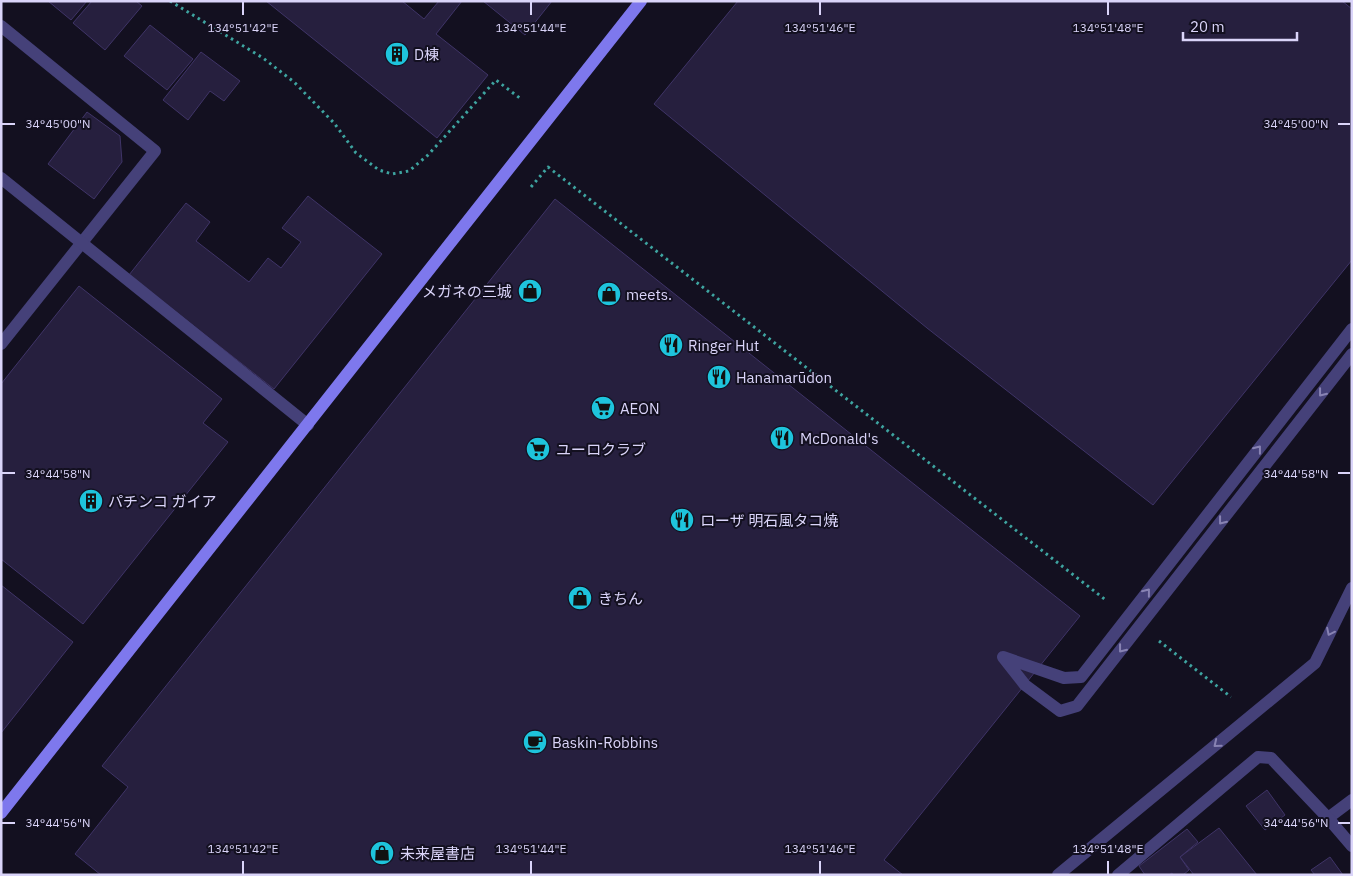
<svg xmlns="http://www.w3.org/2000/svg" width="1353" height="876" viewBox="0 0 1353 876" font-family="'IBM Plex Sans','Noto Sans JP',sans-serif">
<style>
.building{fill:#261f3e;stroke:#3f3467}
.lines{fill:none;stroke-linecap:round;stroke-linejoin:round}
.path{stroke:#3ea4a0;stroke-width:3;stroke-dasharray:2.5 4;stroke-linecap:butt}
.lane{stroke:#454179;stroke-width:12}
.street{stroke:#454179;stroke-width:12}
.secondary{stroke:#7e78ed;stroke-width:12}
.oneway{stroke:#8883b3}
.ticks{fill:none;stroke:#dad4f9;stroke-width:2}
.labels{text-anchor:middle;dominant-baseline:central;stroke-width:4;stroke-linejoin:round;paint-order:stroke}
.poi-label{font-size:15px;fill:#dad4f9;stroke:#131020;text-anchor:start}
.ticks-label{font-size:12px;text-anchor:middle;fill:#dad4f9;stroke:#131020;stroke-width:4;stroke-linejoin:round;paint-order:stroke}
</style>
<rect width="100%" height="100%" fill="#131020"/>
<!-- building -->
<g class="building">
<path d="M48,1H87L71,20Z"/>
<path d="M92,1H136L142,6L105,50L73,23Z"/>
<path d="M266,1H402L424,19L439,1H462L436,34L488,75L437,138Z"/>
<path d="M483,1H552L525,35Z"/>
<path d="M738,1H1342L1352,9V260L1153,505L927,328L654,104Z"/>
<path d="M150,25L193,59L167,90L124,56Z"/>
<path d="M201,52L240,81L224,101L210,91L188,120L163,100Z"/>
<path d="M87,112L120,136L122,162L94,199L48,164Z"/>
<path d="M308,196L382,254L274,389L129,275L186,203L210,222L196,241L249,282L268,258L281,268L301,242L282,228Z"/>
<path d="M555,199L1080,616L884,860L903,875H101L75,854L128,787L102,766Z"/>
<path d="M79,286L222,399L203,423L228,442L83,624L1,559V384Z"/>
<path d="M1,585L73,642L1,733Z"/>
<path d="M1267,790L1285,815L1265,830L1246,806Z"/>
<path d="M1219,828L1257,875H1194L1180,857Z"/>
<path d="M1187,829L1198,842L1180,857L1189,870L1183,875H1173L1172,873L1169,875H1145L1139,866Z"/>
<path d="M1330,857L1343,875H1315L1311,870Z"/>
</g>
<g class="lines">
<!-- path -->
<g class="path">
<path d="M170,1L263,58L294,82L334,123L356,153L379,170L392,174L409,171L428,155L496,80L521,99"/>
<path d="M531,187L548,167L1107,601"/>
<path d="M1159,641L1231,697"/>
</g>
<!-- lane -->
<g class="lane">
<path d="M1352,329L1081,677L1064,678L1003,657L1025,685L1060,711L1077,706L1352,354"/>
<path d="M1058,875L1315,663L1352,588"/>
</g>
<!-- street -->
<g class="street">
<path d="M1,26L155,151L1,344"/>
<path d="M1,178L308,425"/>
<path d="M1328,818L1352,800"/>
<path d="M1118,875L1258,757L1271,758L1328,818L1352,846"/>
</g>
<!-- secondary -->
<path class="secondary" d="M1,813L641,1"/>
</g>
<!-- one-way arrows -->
<defs><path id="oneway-chevron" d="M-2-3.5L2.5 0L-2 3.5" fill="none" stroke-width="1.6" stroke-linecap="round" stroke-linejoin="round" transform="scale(1.25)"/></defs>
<g class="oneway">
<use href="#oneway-chevron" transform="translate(1322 393) rotate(128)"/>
<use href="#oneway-chevron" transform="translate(1258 449) rotate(-52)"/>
<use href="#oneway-chevron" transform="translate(1222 521) rotate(128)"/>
<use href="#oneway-chevron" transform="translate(1147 592) rotate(-52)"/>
<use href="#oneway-chevron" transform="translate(1330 632) rotate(116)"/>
<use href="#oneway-chevron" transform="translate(1122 649) rotate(128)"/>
<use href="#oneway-chevron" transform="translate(1217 744) rotate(141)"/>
</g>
<!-- ticks -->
<path class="ticks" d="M243,2V15M531,2V15M820,2V15M1108,2V15M2,124H15M1338,124H1350M2,473H15M1338,473H1350M2,823H15M1338,823H1350M243,861V874M531,861V874M820,861V874M1108,861V874"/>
<!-- icons -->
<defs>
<g id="building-disc" transform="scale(1.25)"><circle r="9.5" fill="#1ec4dc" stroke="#131020"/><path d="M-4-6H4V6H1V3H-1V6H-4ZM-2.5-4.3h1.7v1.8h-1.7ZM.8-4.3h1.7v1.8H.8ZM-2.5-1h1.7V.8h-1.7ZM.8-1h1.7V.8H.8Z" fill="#111"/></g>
<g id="shop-disc" transform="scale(1.25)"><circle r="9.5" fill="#1ec4dc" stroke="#131020"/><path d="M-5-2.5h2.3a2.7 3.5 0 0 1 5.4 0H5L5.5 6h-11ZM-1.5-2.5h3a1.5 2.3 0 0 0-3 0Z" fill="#111"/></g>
<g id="restaurant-disc" transform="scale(1.25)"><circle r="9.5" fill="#1ec4dc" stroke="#131020"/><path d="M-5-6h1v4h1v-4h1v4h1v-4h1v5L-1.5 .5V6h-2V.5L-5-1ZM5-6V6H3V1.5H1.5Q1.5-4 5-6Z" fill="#111"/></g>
<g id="supermarket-disc" transform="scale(1.25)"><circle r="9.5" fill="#1ec4dc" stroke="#131020"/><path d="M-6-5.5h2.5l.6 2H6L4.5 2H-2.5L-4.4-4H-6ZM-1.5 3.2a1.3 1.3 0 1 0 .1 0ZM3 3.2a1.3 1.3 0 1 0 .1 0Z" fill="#111"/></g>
<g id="cafe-disc" transform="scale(1.25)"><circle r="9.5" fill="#1ec4dc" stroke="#131020"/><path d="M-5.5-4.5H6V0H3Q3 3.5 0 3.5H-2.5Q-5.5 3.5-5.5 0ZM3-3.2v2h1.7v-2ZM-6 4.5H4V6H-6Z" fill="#111"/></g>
</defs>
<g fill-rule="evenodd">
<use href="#building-disc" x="397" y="54"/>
<use href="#shop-disc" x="530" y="291"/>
<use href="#shop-disc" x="609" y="294"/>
<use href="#restaurant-disc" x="671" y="345"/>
<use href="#restaurant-disc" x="719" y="377"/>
<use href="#supermarket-disc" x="603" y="408"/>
<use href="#restaurant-disc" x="782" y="438"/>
<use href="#supermarket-disc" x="538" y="449"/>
<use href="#building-disc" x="91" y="501"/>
<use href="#restaurant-disc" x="682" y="520"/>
<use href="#shop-disc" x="580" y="598"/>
<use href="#cafe-disc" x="535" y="742"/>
<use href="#shop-disc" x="382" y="853"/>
</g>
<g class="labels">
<!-- poi labels -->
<g class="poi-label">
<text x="414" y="54">D棟</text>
<text x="512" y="291" text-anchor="end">メガネの三城</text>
<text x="626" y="294">meets.</text>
<text x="688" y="345">Ringer Hut</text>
<text x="736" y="377">Hanamarūdon</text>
<text x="620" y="408">AEON</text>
<text x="800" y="438">McDonald's</text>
<text x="556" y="449">ユーロクラブ</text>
<text x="108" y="501">パチンコ ガイア</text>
<text x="700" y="520">ローザ 明石風タコ焼</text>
<text x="598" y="598">きちん</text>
<text x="552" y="742">Baskin-Robbins</text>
<text x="400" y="853">未来屋書店</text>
</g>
</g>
<g class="ticks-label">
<text x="243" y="32">134°51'42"E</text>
<text x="531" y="32">134°51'44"E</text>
<text x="820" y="32">134°51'46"E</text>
<text x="1108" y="32">134°51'48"E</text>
<text x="58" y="128">34°45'00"N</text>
<text x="1296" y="128">34°45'00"N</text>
<text x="58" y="478">34°44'58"N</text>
<text x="1296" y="478">34°44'58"N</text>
<text x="58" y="827">34°44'56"N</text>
<text x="1296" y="827">34°44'56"N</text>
<text x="243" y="853">134°51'42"E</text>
<text x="531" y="853">134°51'44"E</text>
<text x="820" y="853">134°51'46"E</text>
<text x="1108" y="853">134°51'48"E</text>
</g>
<!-- border -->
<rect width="1353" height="876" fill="none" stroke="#dad4f9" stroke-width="5"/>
<!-- scale -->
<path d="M1183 32v8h114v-8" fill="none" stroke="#dad4f9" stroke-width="2.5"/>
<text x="1190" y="32" font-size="15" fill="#dad4f9" stroke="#131020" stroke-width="4" paint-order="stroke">20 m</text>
</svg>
